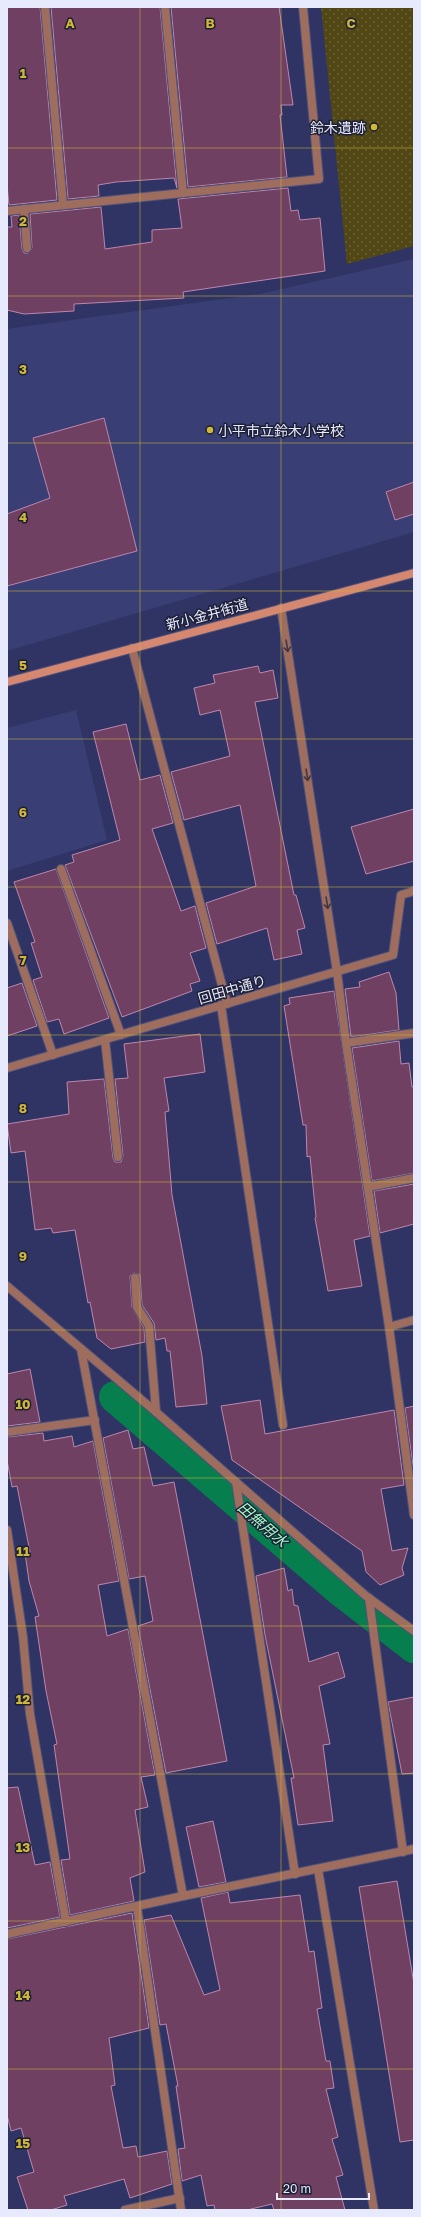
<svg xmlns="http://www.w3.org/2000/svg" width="421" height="2217" viewBox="0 0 421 2217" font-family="'Golos Text','Noto Sans JP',sans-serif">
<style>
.built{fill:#393e75}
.grass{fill:url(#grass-dots)}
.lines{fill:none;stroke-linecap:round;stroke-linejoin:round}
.canal{stroke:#077e4d;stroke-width:32}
.building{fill:#704063;stroke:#bc86ac}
.lane-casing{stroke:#4d517c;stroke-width:10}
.street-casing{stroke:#4d517c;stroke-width:10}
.secondary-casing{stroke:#4d517c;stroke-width:10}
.lane{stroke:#9e6d5d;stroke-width:8}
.street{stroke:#9e6d5d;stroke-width:8}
.secondary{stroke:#d6876f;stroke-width:8}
.oneway{stroke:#433641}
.grid{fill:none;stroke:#d1b736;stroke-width:1;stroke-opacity:0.55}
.poi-dot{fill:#d1b736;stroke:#1c1f35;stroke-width:1.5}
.labels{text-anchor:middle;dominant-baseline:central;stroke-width:3;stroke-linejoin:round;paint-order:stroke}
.poi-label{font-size:14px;fill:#e7eafc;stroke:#1c1f35;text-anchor:end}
.street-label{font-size:14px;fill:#e7eafc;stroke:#1c1f35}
.water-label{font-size:15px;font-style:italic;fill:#a3fac7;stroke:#1c1f35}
.grid-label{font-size:13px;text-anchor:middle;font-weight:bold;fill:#d1b736;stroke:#1c1f35;stroke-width:3;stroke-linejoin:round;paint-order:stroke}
</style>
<defs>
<pattern id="grass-dots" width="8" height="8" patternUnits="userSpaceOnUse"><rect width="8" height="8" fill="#514715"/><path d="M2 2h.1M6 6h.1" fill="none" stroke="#6a6238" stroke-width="1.8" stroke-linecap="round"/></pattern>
</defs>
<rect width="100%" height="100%" fill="#303464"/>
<!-- built -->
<g class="built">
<path d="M414,259V532L7,651V329L260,294Z"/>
<path d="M76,710L107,840L7,871V728Z"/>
</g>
<!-- grass -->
<path class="grass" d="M321,7H414V246L347,264Z"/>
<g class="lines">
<!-- canal -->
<path class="canal" d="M115,1397L339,1589L414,1647"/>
</g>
<!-- building -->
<g class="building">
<path d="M7,7H40L57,200L9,205L7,185Z"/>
<path d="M51,7H160L177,188L174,178L116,182L98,185L99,196L68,199Z"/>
<path d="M171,7H279L293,105H281L282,115H280L287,177L188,187Z"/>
<path d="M288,188L291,211L298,210L300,220L320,218L325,271L183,292L184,298L74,304V311L24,314L7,310V227H12L11,216L19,215L22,249L24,253H28L32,248L30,214L101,207L105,249L152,242V230L182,228L178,199Z"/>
<path d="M104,418L137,551L7,586V514L50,498L33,438Z"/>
<path d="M414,482V514L395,520L386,492Z"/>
<path d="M258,666L260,673L273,670L278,698L255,702L294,895H296L305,928L297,930L302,954L274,960L267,928L217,944L206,903L256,886L240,805L184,820L171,772L230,756L220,710L200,715L194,688L215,683L213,675Z"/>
<path d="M126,724L140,780L160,775L173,823L152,829L181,911L195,906L206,948L190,953L200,981L190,984L192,991L122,1017L65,865L74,862L72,855L120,840L93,732Z"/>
<path d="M414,809V861L366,874L351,827Z"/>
<path d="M56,869L109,1018L64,1034L59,1019L47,1022L33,980L42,977L31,943L35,942L14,882Z"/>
<path d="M389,972L396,993L399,1030L351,1037L345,989L360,987L359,982Z"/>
<path d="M22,983L37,1026L7,1036V988Z"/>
<path d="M334,991L370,1236L354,1240L362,1286L328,1291L315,1218L316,1217L310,1156L307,1157L306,1125H303L284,1006L290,1004L289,998Z"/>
<path d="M200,1034L205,1072L164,1078L169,1111L165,1112L172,1195L202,1356L207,1404L176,1407L170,1351H167L165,1338L156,1340L154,1323L142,1305L140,1275L134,1273L130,1276L132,1307L144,1328L145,1342L111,1349L97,1338L90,1302L88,1303L75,1230L53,1233L51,1228L35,1230L25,1151L11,1153L7,1124L69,1114L67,1082L104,1079L113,1158L115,1162H121L123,1156L115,1079L128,1078L124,1044Z"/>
<path d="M399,1041L401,1064L409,1063L412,1087H414V1173L372,1181L352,1048Z"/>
<path d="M414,1184V1224L380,1233L374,1191Z"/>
<path d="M30,1369L40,1422L7,1426V1374Z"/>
<path d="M260,1400L265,1434L394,1410L404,1485L381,1489L392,1551L408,1548L402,1568L404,1575L380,1585L366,1572L362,1551L232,1460L221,1406Z"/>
<path d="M414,1406V1473L405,1408Z"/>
<path d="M128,1430L133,1449L144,1447L153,1486L174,1482L227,1761L166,1773L138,1626L153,1621L145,1576L129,1579L103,1438Z"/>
<path d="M43,1433L44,1441L72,1436L74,1447L93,1441L119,1581L98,1585L107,1636L128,1629L155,1775L141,1777L148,1807L135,1810L145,1872L130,1878L134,1901L70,1915L61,1860L70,1859L54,1745L57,1744L46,1691L35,1617L39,1616L29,1581L25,1553L30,1552L17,1486L12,1487L7,1460V1437Z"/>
<path d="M284,1568L288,1591L292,1589L294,1605L298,1606L309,1662L338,1652L345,1677L319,1686L330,1744L323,1745L333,1821L298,1825L291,1778H294L265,1635L256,1576Z"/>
<path d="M414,1697V1773L402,1774L388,1702Z"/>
<path d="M18,1787L35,1865L50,1862L60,1917L7,1928V1788Z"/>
<path d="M213,1821L226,1882L199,1887L186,1827Z"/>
<path d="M397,1881L414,1984V2140L400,2142L359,1887Z"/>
<path d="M228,1892L230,1903L300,1895L309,1952L314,1951L322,2008L317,2009L326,2061H330L334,2088L326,2089L338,2137L332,2139L343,2175L336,2177L345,2210H274L272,2204L247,2210H215L214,2205L207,2206L201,2175L182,2181L178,2149L185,2148L176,2086H178L166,2024L160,2025L144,1920L171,1915L204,1995L220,1990L201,1898Z"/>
<path d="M132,1913L149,2028L109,2038L115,2085L111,2086L123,2148L136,2146L138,2157L167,2151L172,2184L130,2198L124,2179L64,2196L67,2205L51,2210H28L17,2177L34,2172L21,2128L11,2131L7,2115V1939Z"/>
</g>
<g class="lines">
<!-- lane casing -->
<g class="lane-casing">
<g id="lane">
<path d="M24,209L27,248"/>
<path d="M61,869L121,1035"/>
<path d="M7,923L53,1055"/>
<path d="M221,1005L283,1425"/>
<path d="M105,1040L118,1157"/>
<path d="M368,1187L414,1178"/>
<path d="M135,1278L137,1307L149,1326L156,1412"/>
<path d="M7,1432L95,1420"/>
<path d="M236,1482L295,1874"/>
<path d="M7,1530L23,1637L30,1714L66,1922"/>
<path d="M369,1598L403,1852"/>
<path d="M125,2210L180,2198"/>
</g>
</g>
<!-- street casing -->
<g class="street-casing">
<g id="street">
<path d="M45,7L63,204"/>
<path d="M165,7L183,193"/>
<path d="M7,211L319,179L303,7"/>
<path d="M281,608L337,972L346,1043L389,1327L414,1515"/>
<path d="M132,648L227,1004"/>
<path d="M346,1043L414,1033"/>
<path d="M7,1068L393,955L401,895L414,891"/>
<path d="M7,1286L156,1412L366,1596L414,1631"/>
<path d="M389,1327L414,1320"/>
<path d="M81,1349L183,1896"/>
<path d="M318,1869L374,2210"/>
<path d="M137,1907L181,2210"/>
<path d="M7,1934L183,1896L414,1849"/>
</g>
</g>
<!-- secondary casing -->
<g class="secondary-casing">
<path id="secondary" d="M7,682L414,573"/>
</g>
<!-- lane -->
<use href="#lane" class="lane"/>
<!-- street -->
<use href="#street" class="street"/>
<!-- secondary -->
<use href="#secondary" class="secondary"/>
</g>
<!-- one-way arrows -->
<defs><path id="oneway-shaft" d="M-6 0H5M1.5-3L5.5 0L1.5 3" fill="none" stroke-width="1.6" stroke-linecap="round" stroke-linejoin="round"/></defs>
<g class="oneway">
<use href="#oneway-shaft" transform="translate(287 646) rotate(81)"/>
<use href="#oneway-shaft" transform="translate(307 775) rotate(81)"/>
<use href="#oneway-shaft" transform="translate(327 903) rotate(81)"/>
</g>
<!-- grid -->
<path class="grid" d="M140,7V2210M281,7V2210M7,148H414M7,296H414M7,443H414M7,591H414M7,739H414M7,887H414M7,1035H414M7,1182H414M7,1330H414M7,1478H414M7,1626H414M7,1774H414M7,1921H414M7,2069H414"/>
<!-- markers -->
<g class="poi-dot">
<circle cx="374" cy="127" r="4"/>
<circle cx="210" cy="430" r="4"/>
</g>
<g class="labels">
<!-- poi labels -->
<g class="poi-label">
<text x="366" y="127">鈴木遺跡</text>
<text x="218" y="430" text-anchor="start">小平市立鈴木小学校</text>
</g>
<!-- street labels -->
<g class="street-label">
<text transform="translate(207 614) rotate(-15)">新小金井街道</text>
<text transform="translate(232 989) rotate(-16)">回田中通り</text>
</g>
<!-- water labels -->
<g class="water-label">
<text transform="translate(263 1524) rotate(41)">田無用水</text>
</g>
</g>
<g class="grid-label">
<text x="70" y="28">A</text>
<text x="210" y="28">B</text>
<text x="351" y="28">C</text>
<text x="23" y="78">1</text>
<text x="23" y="226">2</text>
<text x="23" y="374">3</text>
<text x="23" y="522">4</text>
<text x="23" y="670">5</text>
<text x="23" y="817">6</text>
<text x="23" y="965">7</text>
<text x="23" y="1113">8</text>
<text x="23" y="1261">9</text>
<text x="23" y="1409">10</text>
<text x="23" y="1556">11</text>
<text x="23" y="1704">12</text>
<text x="23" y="1852">13</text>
<text x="23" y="2000">14</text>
<text x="23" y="2148">15</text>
</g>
<!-- border -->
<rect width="421" height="2217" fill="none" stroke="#e7eafc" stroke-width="16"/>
<!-- scale -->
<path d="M277 2193v6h92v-6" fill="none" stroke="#e7eafc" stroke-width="2"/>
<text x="283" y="2193" font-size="12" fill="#e7eafc" stroke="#1c1f35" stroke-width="3" paint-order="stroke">20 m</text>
</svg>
